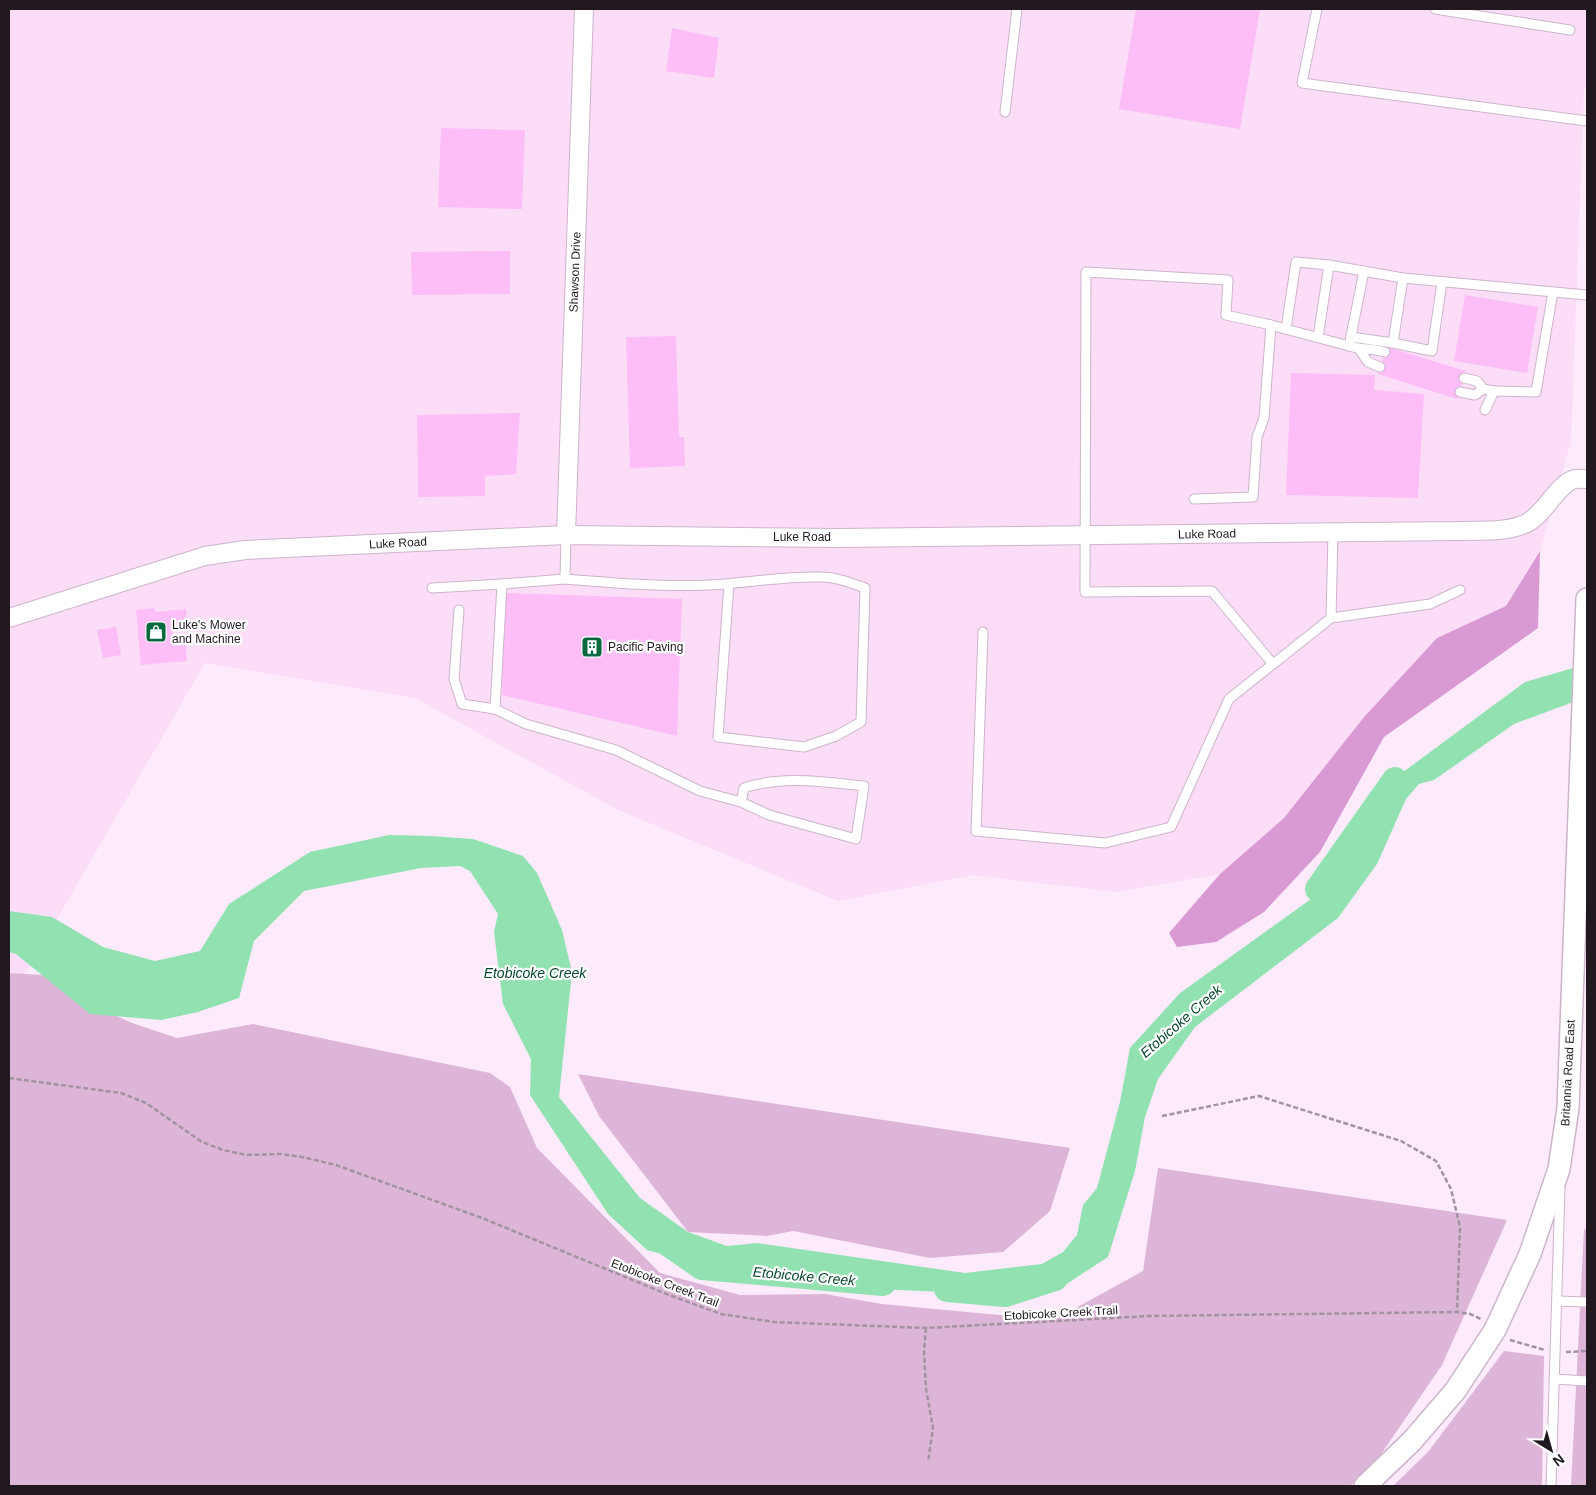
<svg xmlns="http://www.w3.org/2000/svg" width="1596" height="1495" viewBox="0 0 1596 1495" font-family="Arial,sans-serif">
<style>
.built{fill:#fbddf8}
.green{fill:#dcb5d8}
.forest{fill:#d99ad3}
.water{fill:#91e2b0}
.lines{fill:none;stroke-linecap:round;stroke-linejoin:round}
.river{stroke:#91e2b0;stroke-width:26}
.building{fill:#fdbdf7}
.service-casing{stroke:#ccb5ca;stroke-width:11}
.minor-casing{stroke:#ccb5ca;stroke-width:20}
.tertiary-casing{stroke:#ccb5ca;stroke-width:24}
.path{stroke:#a293a0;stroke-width:2.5;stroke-dasharray:5 2.5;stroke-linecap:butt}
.service{stroke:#fff;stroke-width:9}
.minor{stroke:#fff;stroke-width:18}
.tertiary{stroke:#fff;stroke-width:21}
.labels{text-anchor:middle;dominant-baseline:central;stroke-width:4.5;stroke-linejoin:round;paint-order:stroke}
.street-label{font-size:12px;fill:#211820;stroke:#fff}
.poi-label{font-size:12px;fill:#211820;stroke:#fff;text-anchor:start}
.water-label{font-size:14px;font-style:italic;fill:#08482a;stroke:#fff}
</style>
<rect width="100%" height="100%" fill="#fdeafb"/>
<!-- built -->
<path class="built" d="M9,9H1587V88H1584L1571,441L1540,551L1506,606L1437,638L1364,717L1284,818L1220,874L1115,892L973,875L838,901L618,810L415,698L205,663L9,1002Z"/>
<!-- green -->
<g class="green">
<path d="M9,973L42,975L88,1003L132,1023L177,1038L253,1024L490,1073L510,1087L537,1148L660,1273L740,1295L825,1294L882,1304L1054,1320L1143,1271L1158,1168L1507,1220L1442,1365L1373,1466L1350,1486H9Z"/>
<path d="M578,1074L1070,1148L1050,1211L1003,1252L930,1258L793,1231L767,1236L688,1232L599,1116Z"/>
<path d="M1584,1229L1587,1230V1486H1571Z"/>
<path d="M1504,1351L1544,1356L1542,1486H1393L1428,1452Z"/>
</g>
<!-- forest -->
<path class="forest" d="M1540,551L1538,628L1384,737L1320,852L1264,912L1216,942L1177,947L1169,933L1220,874L1284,818L1364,717L1437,638L1506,606Z"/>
<!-- water -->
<path class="water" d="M1587,664V697L1514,724L1434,780L1419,784L1406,799L1377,864L1338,918L1195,1027L1158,1079L1145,1117L1135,1171L1108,1257L1065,1285L973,1293L896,1290L799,1270H721L647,1250L608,1214L530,1095L531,1059L503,1004L494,932L498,914L470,871L460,866L421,868L304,891L254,941L239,998L198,1012L161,1020L90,1014L16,954L9,952V911L52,917L103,947L155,961L200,951L229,904L310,852L389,835L431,836L473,839L523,856L537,873L562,930L572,972L559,1097L640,1198L688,1232L727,1246L757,1243L965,1273L1042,1264L1063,1252L1077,1235L1083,1205L1097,1188L1120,1102L1130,1048L1180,993L1311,899L1321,878L1367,830L1379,796L1395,778L1525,682Z"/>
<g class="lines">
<!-- river -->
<g class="river">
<path d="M1318,889L1395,780"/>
<path d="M666,1242L702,1267L883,1283"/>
<path d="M947,1289L1005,1294L1055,1278"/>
</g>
</g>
<!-- building -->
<g class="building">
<path d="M1136,9H1260L1240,129L1119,109Z"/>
<path d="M672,28L719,38L714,78L666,71Z"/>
<path d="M441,128L525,130L522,209L438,207Z"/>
<path d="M510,251V294L412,295L411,252Z"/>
<path d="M1465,295L1538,307L1527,373L1454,361Z"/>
<path d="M676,336L679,437H684L685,466L630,468L626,337Z"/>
<path d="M1387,347L1466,371L1457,399L1378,374Z"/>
<path d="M1291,373L1375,375L1374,390L1424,394L1418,498L1286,495Z"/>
<path d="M520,413L516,474L485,476V496L418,497L417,415Z"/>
<path d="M505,593L682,599L677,736L502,695Z"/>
<path d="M154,608L155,612L186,609L187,625L172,627L174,639L185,638L187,661L141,665L136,610Z"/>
<path d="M116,627L121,655L103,658L97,630Z"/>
</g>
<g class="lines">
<!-- service casing -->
<g class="service-casing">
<g id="service">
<path d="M1317,9L1302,83L1587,121"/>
<path d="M1435,9L1570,30"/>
<path d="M1005,112L1017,9"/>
<path d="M1403,278L1393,343L1432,351L1442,282"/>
<path d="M1286,329L1296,262L1329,265"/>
<path d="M1318,337L1329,265L1403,278L1587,295"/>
<path d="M1351,337L1393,343"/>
<path d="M1349,346C1361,350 1372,348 1385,352"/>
<path d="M1359,349L1368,362L1380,367"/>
<path d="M1464,378L1477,381L1483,389L1494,391"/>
<path d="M1460,392L1475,395L1483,389"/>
<path d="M1485,410L1494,391L1536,392L1553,292"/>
<path d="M1194,499L1253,497L1257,437L1264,418L1271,325"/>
<path d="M1333,533L1331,618L1430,604L1460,590"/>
<path d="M566,535L565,579L502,584L495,709L526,724L616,750L700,791L741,802L769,815L856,839L864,786C824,782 783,775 744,788L741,802"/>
<path d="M565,579C613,583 662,587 710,585C747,583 784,576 821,577C836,577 851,583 865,588L861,722L836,736L804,747L718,737L729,584"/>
<path d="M432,588L502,584"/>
<path d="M459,610L454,679L462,704L495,709"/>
<path d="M983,632L976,831L1105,843L1171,827L1229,699L1331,618"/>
<path d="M1273,664L1212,591L1085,592L1086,272L1228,280L1226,315L1271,325L1349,346L1364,271"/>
<path d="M1557,1301L1587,1302"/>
<path d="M1554,1379L1587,1381"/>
<path d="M1551,1486L1560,1189"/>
</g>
</g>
<!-- minor casing -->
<g class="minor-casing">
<g id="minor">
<path d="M566,535L584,9"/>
<path d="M9,618L205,556L245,550L566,535L836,538L1458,531C1479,530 1507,533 1527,523C1545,513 1557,486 1572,480C1576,478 1582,479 1587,479"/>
</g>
</g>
<!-- tertiary casing -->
<g class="tertiary-casing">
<path id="tertiary" d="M1365,1486L1411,1442L1455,1391L1495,1330L1530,1254L1559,1169L1568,1108L1587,599"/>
</g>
<!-- path -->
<g class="path">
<path d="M9,1078L121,1093L146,1103L202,1142L223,1150L247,1155L281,1154L302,1157L336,1165L482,1218L669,1295L721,1314L774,1322L926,1328L1149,1316L1457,1312L1470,1314L1481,1319"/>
<path d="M1162,1116L1259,1096L1401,1141L1436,1161L1451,1189L1460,1227L1457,1312"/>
<path d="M926,1328L924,1350L926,1389L933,1428L928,1462"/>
<path d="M1510,1340L1545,1350"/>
<path d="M1566,1352L1587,1351"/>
</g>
<!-- service -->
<use href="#service" class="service"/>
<!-- minor -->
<use href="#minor" class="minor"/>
<!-- tertiary -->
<use href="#tertiary" class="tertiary"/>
</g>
<!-- icons -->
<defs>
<g id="shop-square" transform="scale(1.125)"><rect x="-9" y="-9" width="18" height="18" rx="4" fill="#06693d" stroke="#fff"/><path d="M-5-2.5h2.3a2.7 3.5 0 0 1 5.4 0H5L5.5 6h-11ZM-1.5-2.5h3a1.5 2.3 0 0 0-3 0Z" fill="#fff"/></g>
<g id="building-square" transform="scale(1.125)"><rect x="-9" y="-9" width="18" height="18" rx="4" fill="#06693d" stroke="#fff"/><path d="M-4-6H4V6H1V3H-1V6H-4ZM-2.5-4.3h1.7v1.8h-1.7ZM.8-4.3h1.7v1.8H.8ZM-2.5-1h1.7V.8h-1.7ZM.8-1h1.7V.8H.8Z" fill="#fff"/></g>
</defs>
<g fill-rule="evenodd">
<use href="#shop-square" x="156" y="632"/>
<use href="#building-square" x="592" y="647"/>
</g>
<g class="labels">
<!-- street labels -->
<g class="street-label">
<text transform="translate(575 272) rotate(-88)">Shawson Drive</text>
<text transform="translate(1207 534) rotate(-1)">Luke Road</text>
<text x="802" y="537">Luke Road</text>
<text transform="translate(398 543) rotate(-3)">Luke Road</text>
<text transform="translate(1568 1073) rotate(-87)">Britannia Road East</text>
<text transform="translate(665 1283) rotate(21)">Etobicoke Creek Trail</text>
<text transform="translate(1061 1313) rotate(-3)">Etobicoke Creek Trail</text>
</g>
<!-- poi labels -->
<g class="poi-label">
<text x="172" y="625">Luke's Mower<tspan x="172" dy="14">and Machine</tspan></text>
<text x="608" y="647">Pacific Paving</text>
</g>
<!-- water labels -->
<g class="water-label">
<text x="535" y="973">Etobicoke Creek</text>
<text transform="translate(1181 1021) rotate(-41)">Etobicoke Creek</text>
<text transform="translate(804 1276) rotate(5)">Etobicoke Creek</text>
</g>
</g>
<!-- border -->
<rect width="1596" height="1495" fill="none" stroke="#211820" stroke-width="20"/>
<!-- north arrow -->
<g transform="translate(1551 1450) rotate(143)" stroke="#ffffff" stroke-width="4" paint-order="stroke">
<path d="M0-4L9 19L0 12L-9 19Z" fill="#211820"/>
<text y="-8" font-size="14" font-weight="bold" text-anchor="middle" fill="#211820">N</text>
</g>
</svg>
